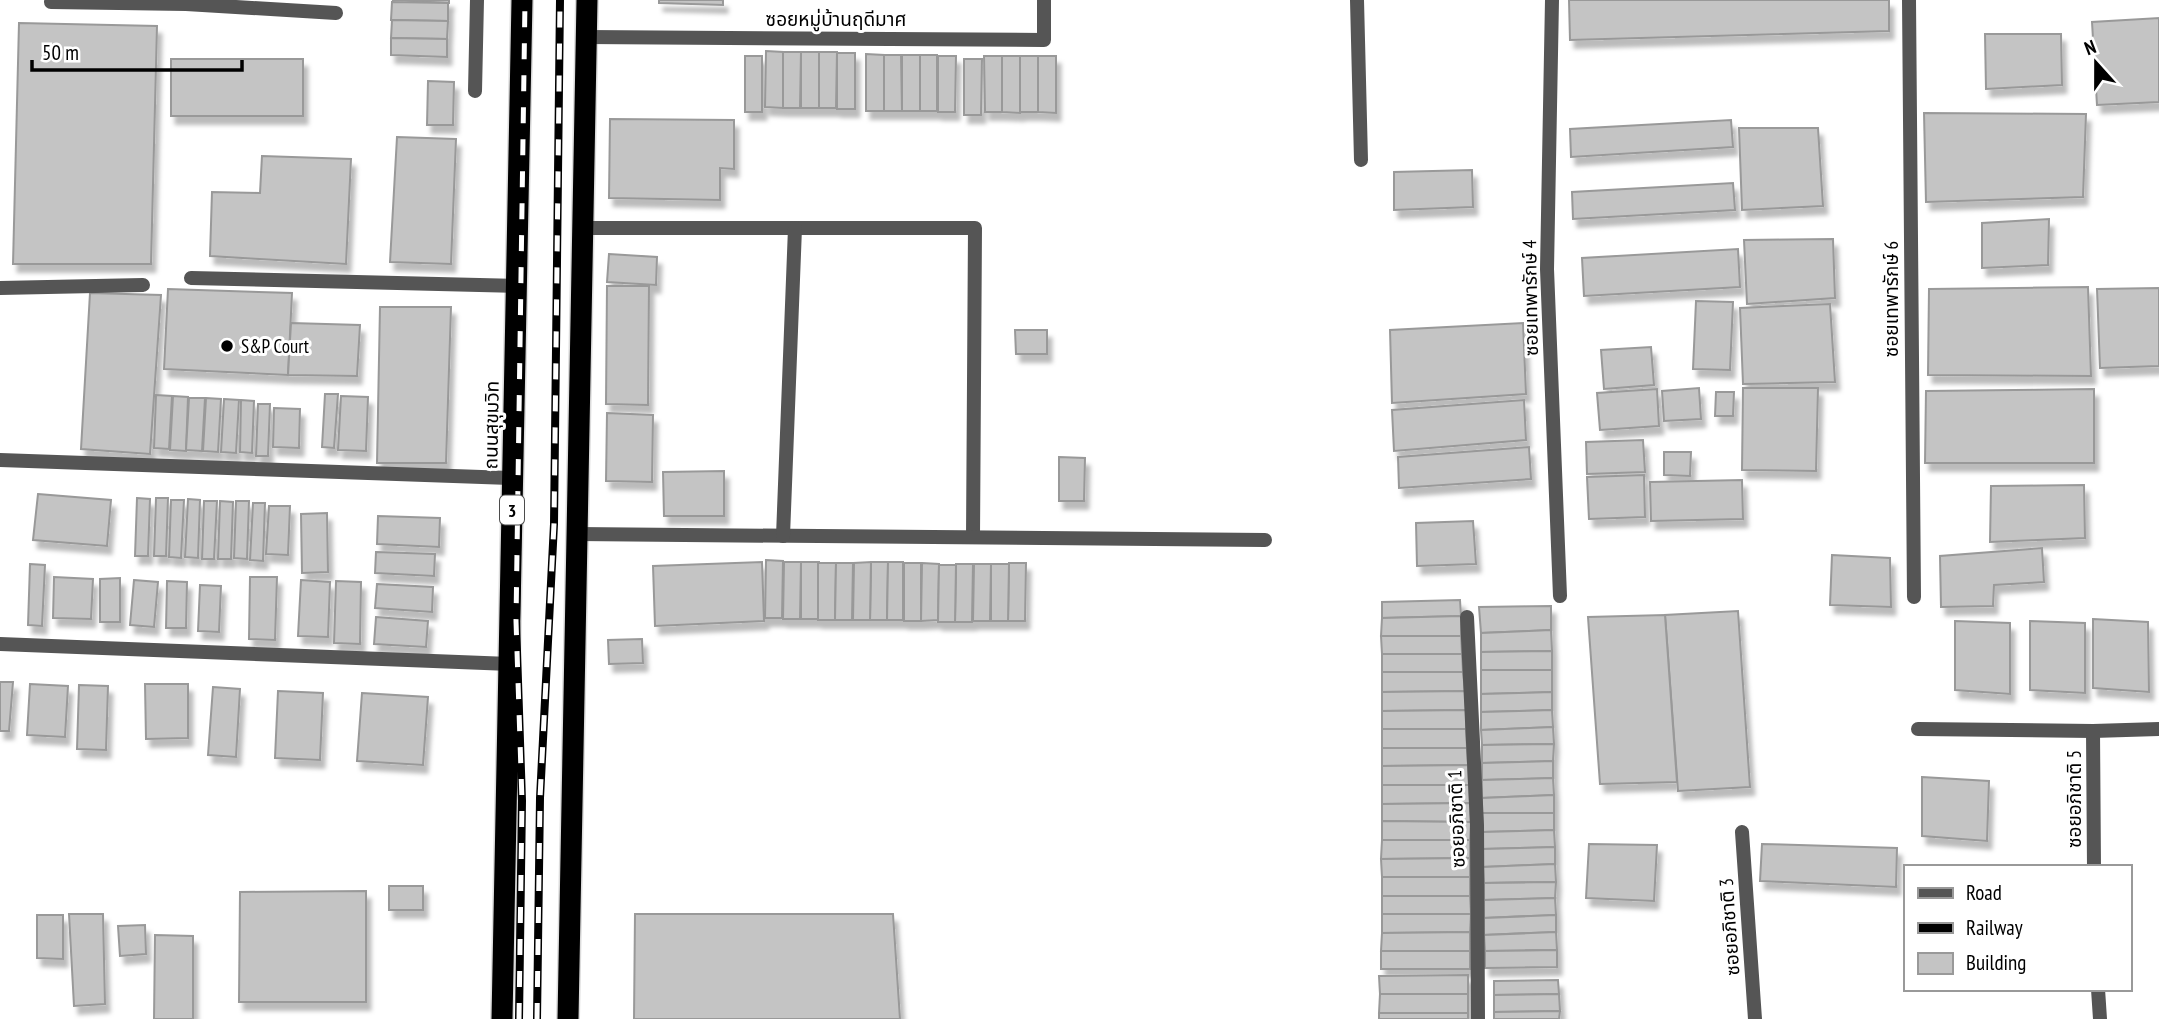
<svg xmlns="http://www.w3.org/2000/svg" width="2159" height="1019" viewBox="0 0 2159 1019" font-family="'PT Sans Narrow','Noto Sans Thai',sans-serif">
<style>
.building{fill:#c4c4c4;stroke:#999;stroke-width:2;filter:url(#shadow)}
.lines{fill:none;stroke-linecap:round;stroke-linejoin:round}
.highway-casing{stroke:#dbdbdb;stroke-width:24}
.lane{stroke:#555;stroke-width:14}
.street{stroke:#555;stroke-width:14}
.highway{stroke:#000;stroke-width:21}
.rail-casing{stroke:#000;stroke-width:8}
.rail{stroke:#fff;stroke-width:5;stroke-dasharray:16;stroke-linecap:butt}
.poi-dot{fill:#000;stroke:#fff;stroke-width:2.5}
.labels{text-anchor:middle;dominant-baseline:central;stroke-width:6;stroke-linejoin:round;paint-order:stroke}
.shield{fill:#fff;stroke:#4c4c4c;stroke-width:2}
.shield-label{font-size:18px;font-weight:bold;fill:#000}
.street-label{font-size:19px;fill:#000;stroke:#fff}
.poi-label{font-size:19px;fill:#000;stroke:#fff;text-anchor:start}
</style>
<defs>
<filter id="shadow"><feDropShadow dx="4.5" dy="8" stdDeviation="2" flood-color="#0004"/></filter>
</defs>
<rect width="100%" height="100%" fill="#fff"/>
<!-- building -->
<g class="building">
<path d="M392,0H449V3Z"/>
<path d="M659,0H723V5L659,3Z"/>
<path d="M1569,0H1889V31L1570,40Z"/>
<path d="M392,2L448,3V21L391,20Z"/>
<path d="M2159,18V102L2097,105L2092,22Z"/>
<path d="M392,20L448,21L447,39L391,38Z"/>
<path d="M19,23L157,26L151,264H13Z"/>
<path d="M1985,34H2061L2062,85L1986,89Z"/>
<path d="M391,38L447,39V57L391,55Z"/>
<path d="M766,51L783,52V108L765,107Z"/>
<path d="M783,52H801L800,108H783Z"/>
<rect x="801" y="52" width="18" height="56"/>
<path d="M819,52H837L836,108H819Z"/>
<rect x="837" y="53" width="18" height="56"/>
<path d="M866,54L884,55V111H866Z"/>
<path d="M884,55H901L902,111H884Z"/>
<rect x="902" y="55" width="18" height="56"/>
<rect x="920" y="55" width="17" height="56"/>
<rect x="745" y="56" width="17" height="56"/>
<path d="M938,56H956L955,112H938Z"/>
<path d="M984,56H1002V112H985Z"/>
<path d="M1002,56H1020V113L1002,112Z"/>
<rect x="1020" y="56" width="18" height="56"/>
<path d="M1038,56H1056V113L1038,112Z"/>
<rect x="171" y="59" width="132" height="57"/>
<path d="M964,59H982L981,115H964Z"/>
<path d="M428,81L454,82L453,125H427Z"/>
<path d="M1924,113L2086,114L2083,197L1926,202Z"/>
<path d="M610,119L734,120V169L720,168V200L609,198Z"/>
<path d="M1731,120L1733,147L1571,157L1570,129Z"/>
<path d="M1739,128H1818L1823,206L1742,210Z"/>
<path d="M397,137L456,139L451,264L390,262Z"/>
<path d="M262,156L351,159L346,264L210,256L212,192L260,193Z"/>
<path d="M1472,170L1473,207L1394,210V172Z"/>
<path d="M1733,183L1735,210L1573,219L1572,192Z"/>
<path d="M2049,219L2048,265L1982,268V223Z"/>
<path d="M1833,239L1835,298L1747,304L1744,240Z"/>
<path d="M1738,249L1740,287L1584,296L1582,258Z"/>
<path d="M609,254L657,257L656,285L607,282Z"/>
<path d="M607,286H649L648,405L606,404Z"/>
<path d="M2088,287L2091,376L1928,375L1929,289Z"/>
<path d="M2159,288V366L2100,368L2097,289Z"/>
<path d="M168,289L292,293L288,375L164,369Z"/>
<path d="M90,293L161,295L150,454L81,449Z"/>
<path d="M1696,301L1733,302L1730,370L1693,369Z"/>
<path d="M1830,304L1835,382L1743,384L1740,308Z"/>
<path d="M380,307H451L446,463H377Z"/>
<path d="M291,323L360,325L357,376L288,375Z"/>
<path d="M1523,323L1526,394L1392,403L1390,330Z"/>
<path d="M1015,330H1047V354H1016Z"/>
<path d="M1651,347L1654,385L1604,389L1601,350Z"/>
<path d="M1699,388L1701,419L1664,421L1662,391Z"/>
<path d="M1743,388H1818L1816,471L1742,470Z"/>
<path d="M1657,389L1659,426L1600,430L1597,393Z"/>
<path d="M2094,389V463H1925L1926,391Z"/>
<path d="M1716,392H1734L1733,416H1715Z"/>
<path d="M325,394H338L334,448L322,447Z"/>
<path d="M156,395L172,396L169,449L154,448Z"/>
<path d="M173,396L188,397L186,451L170,450Z"/>
<path d="M341,396L368,397L366,451L338,450Z"/>
<path d="M189,398H205L202,451L186,450Z"/>
<path d="M206,398L221,399L218,452L203,451Z"/>
<path d="M224,399L239,400L236,453L221,452Z"/>
<path d="M241,400L254,401L252,453L240,452Z"/>
<path d="M1524,400L1526,440L1394,451L1392,410Z"/>
<path d="M258,404H270L268,456H256Z"/>
<path d="M274,408L300,409L299,448L273,447Z"/>
<path d="M607,413L653,415L652,482L606,481Z"/>
<path d="M1643,440L1645,472L1587,474L1586,442Z"/>
<path d="M1529,447L1531,479L1399,488L1398,457Z"/>
<path d="M1664,452H1691L1690,476L1664,475Z"/>
<path d="M1059,457L1085,458L1084,501H1059Z"/>
<path d="M724,471V516H664L663,472Z"/>
<path d="M1644,475L1645,517L1589,519L1587,477Z"/>
<path d="M1742,480L1743,519L1651,521L1650,482Z"/>
<path d="M2084,485L2085,538L1990,542L1991,486Z"/>
<path d="M38,494L111,500L107,546L33,540Z"/>
<path d="M137,498L150,499L148,556H135Z"/>
<path d="M156,498H168L166,556H154Z"/>
<path d="M188,499L200,500L198,558L185,557Z"/>
<path d="M171,500H184L181,558L169,557Z"/>
<path d="M204,501H217L214,559H202Z"/>
<path d="M220,501L233,502L231,559H218Z"/>
<path d="M236,501H249L247,559L234,558Z"/>
<path d="M253,503H265L263,561L250,560Z"/>
<path d="M269,506H290L288,555L266,554Z"/>
<path d="M327,513L328,572L302,573L301,514Z"/>
<path d="M378,516L440,518L439,547L377,544Z"/>
<path d="M1473,521L1476,564L1417,566L1416,523Z"/>
<path d="M2042,548L2044,582L1994,585L1993,606L1941,607L1940,556Z"/>
<path d="M376,552L435,554L434,576L375,573Z"/>
<path d="M1832,555L1890,558L1891,607L1830,605Z"/>
<path d="M766,560L783,561L782,618H765Z"/>
<path d="M762,562L764,621L655,626L653,566Z"/>
<path d="M784,562H801L800,619H783Z"/>
<path d="M801,562H819L818,619H801Z"/>
<path d="M871,562H888L887,620H870Z"/>
<path d="M871,562L870,620H853L854,563Z"/>
<path d="M888,562H903V620H887Z"/>
<path d="M818,563H836L835,620H818Z"/>
<path d="M836,563H853L852,620H835Z"/>
<rect x="904" y="563" width="17" height="58"/>
<path d="M922,563L939,564L938,620L921,621Z"/>
<path d="M1009,563H1026L1025,621H1008Z"/>
<path d="M30,564L45,565L42,626L28,625Z"/>
<path d="M956,564H973L972,622H955Z"/>
<path d="M974,564H991L990,621H973Z"/>
<path d="M991,564H1009L1008,621H991Z"/>
<path d="M939,565H956L955,622H938Z"/>
<path d="M54,577L93,579L91,619L53,618Z"/>
<path d="M250,577H277L275,640L249,639Z"/>
<path d="M120,578V622H100V579Z"/>
<path d="M134,580L158,582L154,627L130,625Z"/>
<path d="M301,580L330,582L328,637L298,636Z"/>
<path d="M167,581L187,582L186,628H166Z"/>
<path d="M336,581L361,582L360,644L334,643Z"/>
<path d="M377,584L433,587L432,612L375,608Z"/>
<path d="M200,585L221,586L219,632L198,631Z"/>
<path d="M1460,600L1461,616L1382,618V602Z"/>
<path d="M1551,606V630L1481,633L1479,607Z"/>
<path d="M1738,611L1750,787L1678,791L1665,615Z"/>
<path d="M1665,615L1677,782L1600,784L1588,617Z"/>
<path d="M1461,616V636H1381L1382,618Z"/>
<path d="M376,617L428,621L426,647L374,644Z"/>
<path d="M2093,619L2148,622L2149,692L2093,688Z"/>
<path d="M1955,621L2010,623V694L1955,690Z"/>
<path d="M2030,621L2085,623V693L2030,690Z"/>
<path d="M1551,630L1552,651L1481,652V633Z"/>
<path d="M1381,636H1461L1462,654H1382Z"/>
<path d="M642,639L643,663L609,664L608,640Z"/>
<path d="M1552,651V670H1481V652Z"/>
<path d="M1382,654H1462L1463,672H1382Z"/>
<path d="M1481,670H1552V692L1481,694Z"/>
<path d="M1382,672H1463L1465,691L1382,692Z"/>
<path d="M0,682H13L9,731H0Z"/>
<path d="M30,684L68,686L65,737L27,735Z"/>
<path d="M145,684H188V738L146,739Z"/>
<path d="M79,685L108,686L106,750L77,749Z"/>
<path d="M213,687L240,689L236,757L208,755Z"/>
<path d="M278,691L323,693L320,760L275,758Z"/>
<path d="M1465,691L1466,710L1382,711V692Z"/>
<path d="M1552,692V710L1481,712V694Z"/>
<path d="M362,693L428,697L423,765L357,761Z"/>
<path d="M1466,710V729H1382V711Z"/>
<path d="M1552,710L1553,727L1481,730V712Z"/>
<path d="M1553,727L1554,744L1482,745L1481,730Z"/>
<path d="M1382,729H1466L1467,748H1382Z"/>
<path d="M1554,744L1553,761L1482,763V745Z"/>
<path d="M1382,748H1467L1468,765L1382,766Z"/>
<path d="M1553,761V778L1482,780V763Z"/>
<path d="M1468,765L1469,785H1382V766Z"/>
<path d="M1922,777L1989,781L1987,841L1922,836Z"/>
<path d="M1553,778L1554,795L1482,798V780Z"/>
<path d="M1382,785H1469L1470,803L1382,804Z"/>
<path d="M1554,795V813H1482V798Z"/>
<path d="M1470,803L1471,822L1382,821V804Z"/>
<path d="M1482,813H1554V830L1483,832Z"/>
<path d="M1382,821L1471,822L1470,840H1382Z"/>
<path d="M1554,830L1555,847L1483,849V832Z"/>
<path d="M1382,840H1470V858L1381,859Z"/>
<path d="M1589,844L1657,845L1654,901L1586,898Z"/>
<path d="M1762,844L1897,848L1896,887L1760,881Z"/>
<path d="M1555,847V864L1483,867V849Z"/>
<path d="M1470,858V877H1382L1381,859Z"/>
<path d="M1555,864L1556,882L1484,883L1483,867Z"/>
<rect x="1382" y="877" width="88" height="19"/>
<path d="M1556,882L1555,898L1484,900V883Z"/>
<rect x="389" y="886" width="34" height="24"/>
<path d="M366,891V1002H239L240,892Z"/>
<path d="M1382,896H1470L1471,914H1382Z"/>
<path d="M1555,898L1556,915L1484,918V900Z"/>
<path d="M69,914H103L105,1004L74,1006Z"/>
<path d="M635,914H893L900,1019H634Z"/>
<path d="M1382,914H1471L1470,932L1382,933Z"/>
<path d="M37,915H63V959L37,958Z"/>
<path d="M1556,915V932L1484,935V918Z"/>
<path d="M145,925L146,954L120,956L118,926Z"/>
<path d="M1470,932V951H1381L1382,933Z"/>
<path d="M1556,932L1557,950L1485,951L1484,935Z"/>
<path d="M155,935L193,936V1019H154Z"/>
<path d="M1557,950V967L1485,968V951Z"/>
<rect x="1381" y="951" width="89" height="18"/>
<path d="M1468,975V994H1380L1379,976Z"/>
<path d="M1558,980L1559,994L1494,995V981Z"/>
<path d="M1380,994H1468V1013H1379Z"/>
<path d="M1559,994L1560,1011L1494,1012V995Z"/>
<path d="M1560,1011L1559,1019H1494V1012Z"/>
<rect x="1379" y="1013" width="89" height="6"/>
</g>
<g class="lines">
<!-- highway casing -->
<g class="highway-casing">
<g id="highway">
<path d="M502,1019L522,0"/>
<path d="M568,1019L587,0"/>
</g>
</g>
<!-- lane -->
<g class="lane">
<path d="M1357,0L1361,160"/>
<path d="M51,2L186,4L336,13"/>
<path d="M475,91L477,0"/>
<path d="M583,228H975L973,537"/>
<path d="M0,460L512,478"/>
<path d="M577,534L1265,540"/>
<path d="M783,536L795,228"/>
<path d="M0,644L510,664"/>
</g>
<!-- street -->
<g class="street">
<path d="M1552,0L1547,269L1560,596"/>
<path d="M1909,0L1914,597"/>
<path d="M586,37L1044,40V0"/>
<path d="M191,278L516,286"/>
<path d="M0,288L143,285"/>
<path d="M1467,617L1477,825L1478,1019"/>
<path d="M1918,729L2093,731L2159,729"/>
<path d="M2093,731L2094,867"/>
<path d="M1742,832L1755,1019"/>
<path d="M2098,989L2100,1019"/>
</g>
<!-- highway -->
<use href="#highway" class="highway"/>
<!-- rail casing -->
<g class="rail-casing">
<g id="rail">
<path d="M519,1019L522,801L516,621L525,0"/>
<path d="M537,1019L540,798L554,524L560,0"/>
</g>
</g>
<!-- rail -->
<use href="#rail" class="rail"/>
</g>
<!-- markers -->
<circle class="poi-dot" cx="227" cy="346" r="7"/>
<g class="labels">
<!-- shield labels -->
<rect class="shield" x="500" y="495.5" width="24" height="29" rx="5"/>
<g class="shield-label">
<text x="512" y="510">3</text>
</g>
<!-- street labels -->
<g class="street-label">
<text x="836" y="19">ซอยหมู่บ้านฤดีมาศ</text>
<text transform="translate(1530 298) rotate(-91)">ซอยเทพารักษ์ 4</text>
<text transform="translate(1891 299) rotate(-90)">ซอยเทพารักษ์ 6</text>
<text transform="translate(491 425) rotate(-89)">ถนนสุขุมวิท</text>
<text transform="translate(2074 799) rotate(-90)">ซอยอภิชาติ 5</text>
<text transform="translate(1456 819) rotate(-92)">ซอยอภิชาติ 1</text>
<text transform="translate(1729 927) rotate(-94)">ซอยอภิชาติ 3</text>
</g>
<!-- poi labels -->
<g class="poi-label">
<text x="241" y="346">S&amp;P Court</text>
</g>
</g>
<!-- legend -->
<rect x="1904" y="865" width="228" height="126" fill="#ffffff" stroke="#999999" stroke-width="2"/>
<rect x="1918" y="888" width="35" height="10" fill="#555555" stroke="#999999" stroke-width="2"/>
<text x="1966" y="900" font-size="21" fill="#000000">Road</text>
<rect x="1918" y="923" width="35" height="10" fill="#000000" stroke="#999999" stroke-width="2"/>
<text x="1966" y="935" font-size="21" fill="#000000">Railway</text>
<rect x="1918" y="953" width="35" height="21" fill="#c4c4c4" stroke="#999999" stroke-width="2"/>
<text x="1966" y="970" font-size="21" fill="#000000">Building</text>
<!-- north arrow -->
<g transform="translate(2096 63) rotate(339)" stroke="#ffffff" stroke-width="5" paint-order="stroke">
<path d="M0-5L12 26L0 18L-12 26Z" fill="#000000"/>
<text y="-10" font-size="19" font-weight="bold" text-anchor="middle" fill="#000000">N</text>
</g>
<!-- scale -->
<path d="M32 60v10h210v-10" fill="none" stroke="#000000" stroke-width="3.5"/>
<text x="42" y="60" font-size="21" fill="#000000" stroke="#ffffff" stroke-width="5" paint-order="stroke">50 m</text>
</svg>
